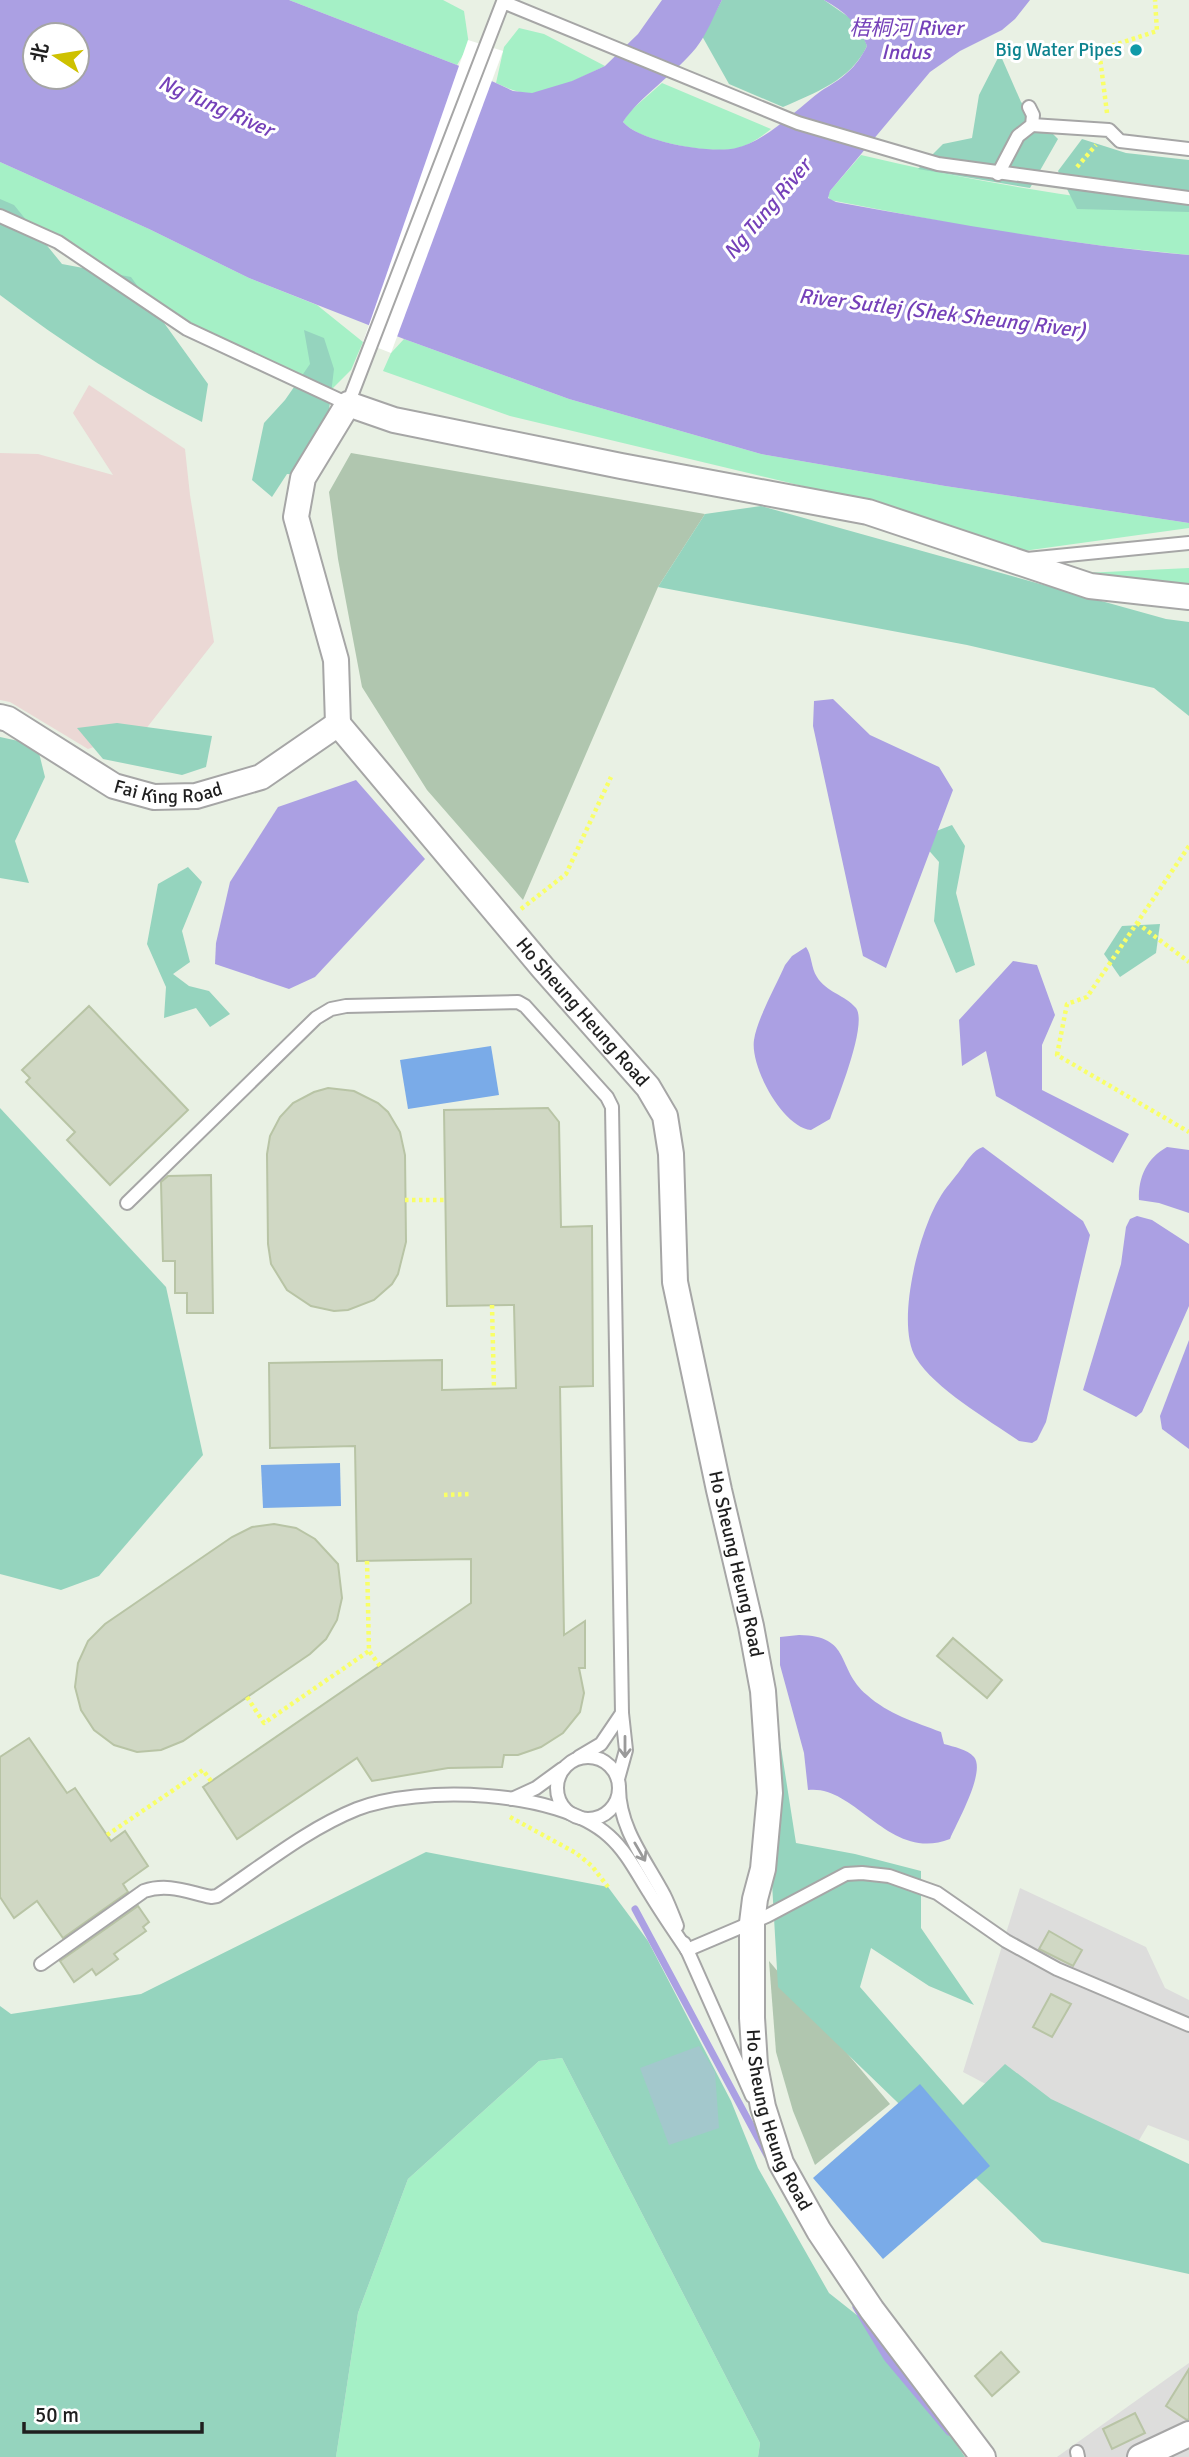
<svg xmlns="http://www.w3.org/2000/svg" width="1189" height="2457" viewBox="0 0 1189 2457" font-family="Signika,'Noto Sans SC',sans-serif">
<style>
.residential{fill:#dddddc}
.industrial{fill:#ebd8d5}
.construction{fill:#b0c6af}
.grass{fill:#a5f0c6}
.forest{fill:#95d4be}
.cemetery{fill:#a3c8cc}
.pitch{fill:#7aabe8}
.water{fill:#aba0e3;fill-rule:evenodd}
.pier{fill:#fff}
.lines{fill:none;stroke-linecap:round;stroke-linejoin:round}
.stream{stroke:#aba0e3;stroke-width:7}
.building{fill:#d0d8c4;stroke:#b8c4a5;stroke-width:2}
.service-casing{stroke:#a6a6a6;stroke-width:16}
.minor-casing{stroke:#a6a6a6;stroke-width:28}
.path{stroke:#f9ff67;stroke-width:4.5;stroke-dasharray:3.5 3.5;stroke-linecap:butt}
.service{stroke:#fff;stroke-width:12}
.minor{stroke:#fff;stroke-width:24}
.oneway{stroke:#9a9a9a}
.culture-dot{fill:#0f9aa8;stroke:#fff;stroke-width:2.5}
.labels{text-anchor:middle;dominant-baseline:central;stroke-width:6;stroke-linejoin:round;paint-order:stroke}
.culture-label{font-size:19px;fill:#0d838f;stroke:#fff;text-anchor:end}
.street-label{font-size:19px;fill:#1f1f1f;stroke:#fff}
.water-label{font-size:21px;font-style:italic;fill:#7541b9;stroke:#fff}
</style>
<rect width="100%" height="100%" fill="#e9f1e4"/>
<!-- residential -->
<g class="residential">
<path d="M1020,1888L1146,1947L1165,1988L1189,2000V2141L1148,2125L1128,2159L963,2072Z"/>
<path d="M1189,2363V2457H1057Z"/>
</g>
<!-- industrial -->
<path class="industrial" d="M89,385L185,449L190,495L214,642L145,730L88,749L10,702L0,700V453L38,454L113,475L73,413Z"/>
<!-- construction -->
<g class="construction">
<path d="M351,453L705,514L658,587L523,900L427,790L362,687L338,559L329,492Z"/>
<path d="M769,1961L890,2104L815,2165L793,2111L776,2052Z"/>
</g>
<!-- grass -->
<g class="grass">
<path d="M289,0H443L464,11L469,45L457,65Z"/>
<path d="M519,28L544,34L605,66C583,76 557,91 533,93C520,94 507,88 496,83L504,47Z"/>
<path d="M662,83L771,129C761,137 751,144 738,148C713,155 639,142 623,122L629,112Z"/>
<path d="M861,155C969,181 1079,199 1189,210V255L1104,246L981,229L830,200L828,196L830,191Z"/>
<path d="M0,162L149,229L249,278L317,305L363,342L351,370L327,394L187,329L58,242L0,216Z"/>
<path d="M404,339L569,399L761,454L945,486L1189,523V528L1016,552L890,507L510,416L383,371L391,353Z"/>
<path d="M1189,568V586L1122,580L1084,573Z"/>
<path d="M562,2058L760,2443L758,2457H336L358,2313L408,2179L539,2061Z"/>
</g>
<!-- forest -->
<g class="forest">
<path d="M722,0H824L853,20L863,35L867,46C851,80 815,93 783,107L729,84L702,36Z"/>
<path d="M1000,54L1021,102L1058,139L1030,188L918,169L943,144L972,138L979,95Z"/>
<path d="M1082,139L1126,153L1189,160V212L1077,209L1058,171Z"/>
<path d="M0,199L14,205L62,264L131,277L208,384L202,422C131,387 63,343 0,295Z"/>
<path d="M304,330L324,338L334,369L329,410L332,449L318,476L287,474L272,497L252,480L264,423L285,400L310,364Z"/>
<path d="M761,506L1166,619L1189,622V716L1154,688L967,645L658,587L705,514Z"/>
<path d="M117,723L212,736L206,767L182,775L103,759L77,728Z"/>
<path d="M0,737L37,745L45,777L15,841L29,883L0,878Z"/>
<path d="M952,825L965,846L956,893L975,965L956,973L934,921L939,862L918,838Z"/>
<path d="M188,867L202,882L182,931L190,962L173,974L189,986L209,991L230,1014L210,1027L196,1008L164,1018L166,987L147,944L158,884Z"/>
<path d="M1160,924L1156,953L1120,977L1104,954L1122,926Z"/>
<path d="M0,1108L166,1287L203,1455L99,1576L61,1590L0,1574Z"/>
<path d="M780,1741L796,1843L855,1854L921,1871V1928L974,2005L929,1986L871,1948L860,1987L963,2105L1005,2064L1051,2099L1189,2164V2274L1042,2242L778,1987L771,1866Z"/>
<path d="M426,1852L608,1887L648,1941L731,2101L758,2168L829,2293L882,2335L965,2457H758L760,2443L562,2058L539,2061L408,2179L358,2313L336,2457H0V2006L11,2014L141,1994Z"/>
</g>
<!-- cemetery -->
<path class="cemetery" d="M699,2046L715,2072L719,2128L669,2145L640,2068Z"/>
<!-- pitch -->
<g class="pitch">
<path d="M491,1046L499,1095L408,1109L400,1060Z"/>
<path d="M340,1463L341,1506L263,1508L261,1465Z"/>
<path d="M920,2084L990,2166L883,2259L813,2178Z"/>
</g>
<!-- water -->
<g class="water">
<path d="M0,0H289L457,65L513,91L532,93L572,81L605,66L638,34L662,0H722C714,15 707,34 696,48C675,74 639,97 623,122C640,142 711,154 736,148C765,142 797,109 821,91C830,85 840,80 848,72C856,65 862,56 867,46C859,24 844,11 824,0H1030L1015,19L1002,30L960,51L930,72L830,191L828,198L836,202C953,223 1070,245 1189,255V523L945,486L761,454L569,399L404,339L249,278L149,229L0,162ZM35,35H77V77H35Z"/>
<path d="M833,699L870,735L939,767L953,790L886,968L863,956L813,726L814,701Z"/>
<path d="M356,780L425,859L315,977L289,989L215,964L216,943L230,882L278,807Z"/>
<path d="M806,947C812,955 811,968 817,977C826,992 845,995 856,1008C868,1024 837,1099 830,1119L811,1130C782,1127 750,1066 754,1040C757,1019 776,986 785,965L792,956Z"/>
<path d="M1013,961L1037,965L1055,1015L1042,1045V1090L1129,1134L1113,1163L996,1096L986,1051L962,1066L959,1020Z"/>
<path d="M983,1147L1083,1221L1090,1235L1046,1422L1037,1440L1032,1443L1019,1441C989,1420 935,1389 916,1358C895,1324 919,1232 939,1199C945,1188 954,1179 961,1169C967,1161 973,1150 983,1147Z"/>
<path d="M1167,1147L1189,1150V1213L1159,1203L1139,1200C1138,1177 1147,1158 1167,1147Z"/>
<path d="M1137,1216L1152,1220L1189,1244V1306L1142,1412L1136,1417L1083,1390L1121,1264L1126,1227L1130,1219Z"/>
<path d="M1189,1340V1449L1162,1429L1160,1416Z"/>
<path d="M799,1635C853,1636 835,1668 867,1695C888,1714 915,1722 941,1732L944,1744C954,1747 967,1749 974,1757C986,1772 957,1822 950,1839C889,1863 856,1784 808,1790L804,1753L780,1665V1637Z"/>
</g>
<!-- pier -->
<path class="pier" d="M468,40L503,51L391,353L363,342Z"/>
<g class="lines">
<!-- stream -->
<g class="stream">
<path d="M635,1909L767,2155"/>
<path d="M856,2307L887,2358L949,2432"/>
</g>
</g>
<!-- building -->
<g class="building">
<path d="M89,1006L188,1110L110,1185L67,1140L75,1132L26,1082L30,1078L22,1070Z"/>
<path d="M328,1088L354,1091L378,1103L388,1112L400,1132L405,1155L406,1242L398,1274L392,1284L374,1300L348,1310L334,1311L311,1306L287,1290L271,1264L268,1244L267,1154L270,1136L280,1117L293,1103L314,1092Z"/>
<path d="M548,1108L559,1122L561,1227L592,1226L593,1386L560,1387L564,1635L585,1621V1668H579L584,1693L580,1712L563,1733L541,1747L518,1755H504L502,1767L448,1768L372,1781L357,1758L237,1839L203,1787L471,1603V1559L357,1561L355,1446L270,1448L269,1363L442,1360V1390L516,1388L514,1305L447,1306L444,1110Z"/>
<path d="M211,1175L213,1313H187V1293H175V1261H163L161,1182L168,1176Z"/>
<path d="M274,1524L296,1528L315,1539L338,1564L342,1598L337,1620L326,1639L310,1654L183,1741L161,1750L137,1752L114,1745L94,1730L81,1710L75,1687L78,1663L88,1641L105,1624L232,1537L252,1527Z"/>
<path d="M953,1638L1002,1680L987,1698L937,1656Z"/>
<path d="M29,1738L67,1793L75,1788L111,1841L125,1831L148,1866L123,1884L128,1892L63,1938L37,1901L14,1918L0,1897V1757Z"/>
<path d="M138,1906L149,1922L143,1927L146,1931L114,1954L118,1959L96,1975L92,1969L74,1982L60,1961Z"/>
<path d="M1049,1931L1082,1950L1073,1966L1039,1949Z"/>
<path d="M1051,1994L1071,2004L1052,2037L1033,2027Z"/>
<path d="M1001,2352L1019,2372L992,2396L975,2376Z"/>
<path d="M1189,2369V2419L1187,2420L1166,2406Z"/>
<path d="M1135,2413L1145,2433L1112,2449L1103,2429Z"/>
</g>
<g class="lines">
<!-- service casing -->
<g class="service-casing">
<g id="service">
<path d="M1032,125L1109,130L1120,141L1189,149"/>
<path d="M998,174L1018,136L1032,125L1033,115L1029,107"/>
<path d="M0,216L58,242L187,329L348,404L503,2L798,123L938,164L1189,198"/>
<path d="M1027,559L1189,543"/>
<path d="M127,1203L316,1018L331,1009L346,1006L518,1002L525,1006L607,1097L612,1107L622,1713L626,1750L618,1779"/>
<path d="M579,1757L601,1744L622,1713"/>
<circle cx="588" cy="1788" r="31"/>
<path d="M619,1788C619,1828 646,1861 664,1895C669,1905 673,1916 677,1926"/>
<path d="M512,1799L536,1788L562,1769"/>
<path d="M684,1943L752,2096"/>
<path d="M687,1950L767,1916L846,1874L862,1873L889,1876L937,1893L1006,1941L1057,1969L1189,2025"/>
<path d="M41,1964L144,1891C168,1883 187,1892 211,1897L217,1896C262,1866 307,1829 357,1809C419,1785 557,1789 609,1836C626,1851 637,1873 649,1892C661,1912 674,1931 687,1950"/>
<path d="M1077,2452L1078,2457"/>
</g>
</g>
<!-- minor casing -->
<g class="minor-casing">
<g id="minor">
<path id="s1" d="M0,717L8,719L114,786L154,797L196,796L261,777L338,724"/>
<path id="s2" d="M338,724L543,968L648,1087L665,1116L671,1154L675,1282L719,1490L751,1626L763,1691L770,1793L763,1869L755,1899L752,1923V2018L755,2065L763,2107L781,2163L819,2231L872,2310L983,2457"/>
<path d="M338,724L336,660L296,517L303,478L348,404L394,420L621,466L868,512L1090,586L1189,597"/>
<path d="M1140,2457L1189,2434"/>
</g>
</g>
<!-- path -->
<g class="path">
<path d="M1107,113L1099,50L1157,31L1155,0"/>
<path d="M1077,167L1096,145"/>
<path d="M1189,846L1087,997L1067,1004L1057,1055L1189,1132"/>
<path d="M521,909L566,874L611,777"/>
<path d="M1137,923L1189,962"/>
<path d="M405,1200H445"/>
<path d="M492,1305L494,1389"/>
<path d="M444,1495L470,1494"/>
<path d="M367,1561L369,1651L380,1666"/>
<path d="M247,1697L264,1723L369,1651"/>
<path d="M510,1817L576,1853L592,1866L608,1887"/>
<path d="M107,1835L203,1770L211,1781"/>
</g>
<!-- service -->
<use href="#service" class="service"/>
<!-- minor -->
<use href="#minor" class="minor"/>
</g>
<!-- one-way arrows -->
<defs><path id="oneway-shaft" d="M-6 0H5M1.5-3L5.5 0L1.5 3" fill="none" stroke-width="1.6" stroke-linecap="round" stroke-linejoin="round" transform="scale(1.75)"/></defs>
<g class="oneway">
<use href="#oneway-shaft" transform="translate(625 1747) rotate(90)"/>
<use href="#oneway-shaft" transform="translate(640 1852) rotate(60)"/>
</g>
<!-- markers -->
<circle class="culture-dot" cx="1136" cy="50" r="7"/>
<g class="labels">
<!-- culture labels -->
<g class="culture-label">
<text x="1122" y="50">Big Water Pipes</text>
</g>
<!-- street labels -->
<g class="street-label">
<text stroke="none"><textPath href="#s1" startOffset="189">Fai King Road</textPath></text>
<text stroke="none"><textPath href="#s2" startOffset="378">Ho Sheung Heung Road</textPath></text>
<text stroke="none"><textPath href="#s2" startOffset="966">Ho Sheung Heung Road</textPath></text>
<text stroke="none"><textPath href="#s2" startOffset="1531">Ho Sheung Heung Road</textPath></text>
</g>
<!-- water labels -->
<g class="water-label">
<text x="906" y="28">梧桐河 River<tspan x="906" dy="24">Indus</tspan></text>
<text transform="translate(216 106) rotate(24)">Ng Tung River</text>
<text transform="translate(767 209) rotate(-50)">Ng Tung River</text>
<text transform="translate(942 313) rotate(7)">River Sutlej (Shek Sheung River)</text>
</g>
</g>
<!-- north arrow -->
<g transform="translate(56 56) rotate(282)"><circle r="33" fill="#ffffff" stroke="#a5a5a5" stroke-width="2"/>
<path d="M0-5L12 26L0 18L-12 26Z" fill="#cec100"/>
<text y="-10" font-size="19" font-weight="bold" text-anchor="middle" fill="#1f1f1f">北</text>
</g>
<!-- scale -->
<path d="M24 2422v10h178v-10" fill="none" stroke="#1f1f1f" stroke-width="3.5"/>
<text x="35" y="2422" font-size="21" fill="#1f1f1f" stroke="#ffffff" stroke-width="5" paint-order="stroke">50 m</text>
</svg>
